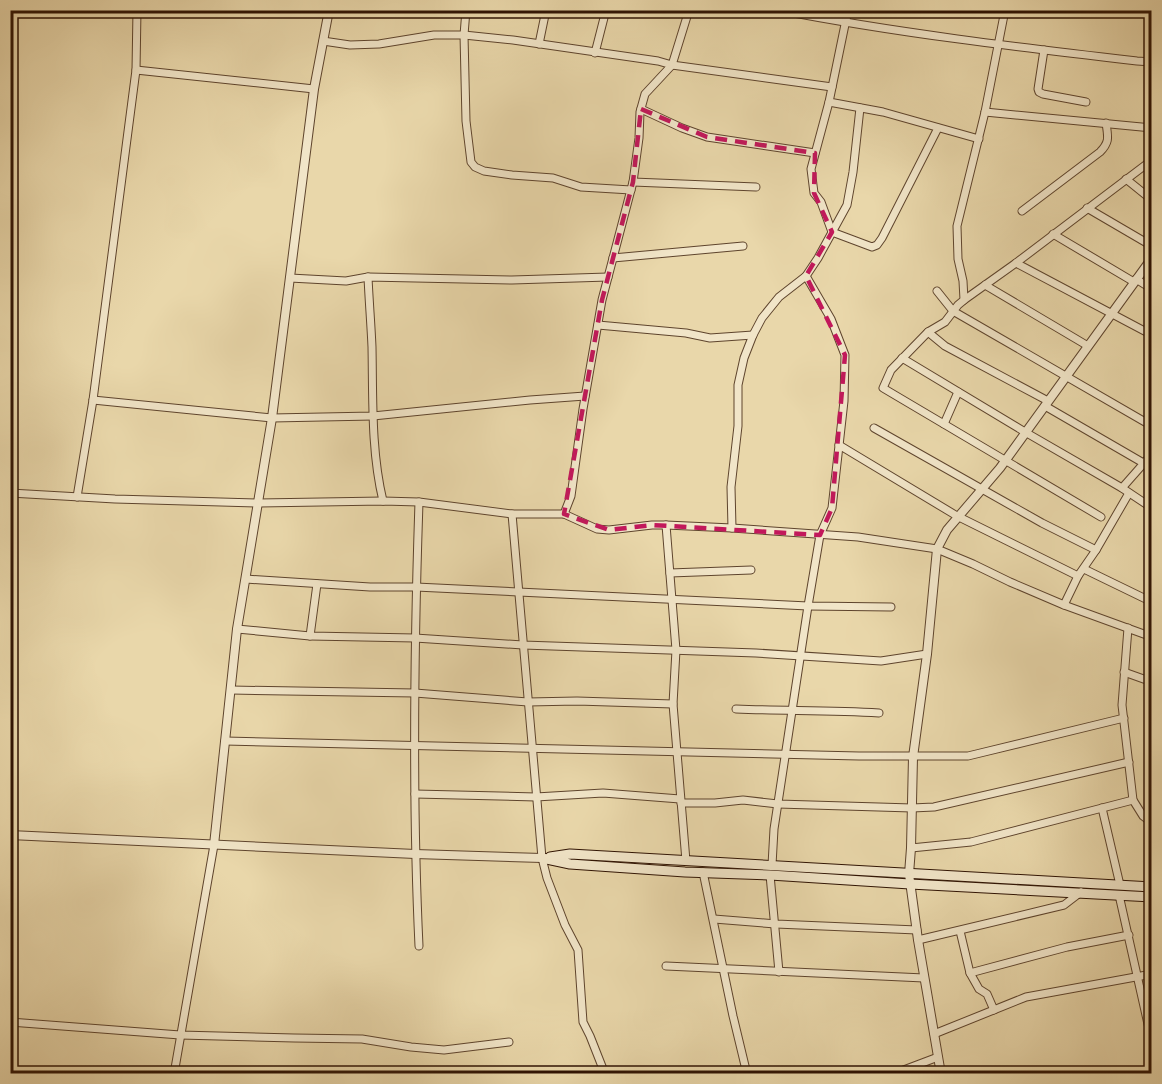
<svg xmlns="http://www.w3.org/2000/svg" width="1162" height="1084" viewBox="0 0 1162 1084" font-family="'EB Garamond',serif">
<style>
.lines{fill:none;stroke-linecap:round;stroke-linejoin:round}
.minor-casing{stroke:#5e442d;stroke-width:9}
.tertiary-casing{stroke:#5e442d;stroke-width:10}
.secondary-casing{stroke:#2f1303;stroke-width:11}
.minor{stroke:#f1e5c8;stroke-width:7}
.tertiary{stroke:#f1e5c8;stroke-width:8}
.secondary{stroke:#f1e5c8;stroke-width:9}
.marked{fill:none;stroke:#c2185b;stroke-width:4.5;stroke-dasharray:12 8;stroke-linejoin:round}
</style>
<rect width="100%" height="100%" fill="#e9d7aa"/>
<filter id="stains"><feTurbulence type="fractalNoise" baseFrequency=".00333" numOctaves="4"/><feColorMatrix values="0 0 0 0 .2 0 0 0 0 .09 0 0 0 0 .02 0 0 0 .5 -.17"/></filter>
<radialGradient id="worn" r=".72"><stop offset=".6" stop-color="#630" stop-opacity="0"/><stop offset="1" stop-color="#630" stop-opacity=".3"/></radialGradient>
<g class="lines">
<!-- minor casing -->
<g class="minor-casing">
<g id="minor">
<path d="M466,10L464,35L466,121L471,162L475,167L484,171L512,175L553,178L581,187L631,190"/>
<path d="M727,10H729"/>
<path d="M778,10C897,33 1017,47 1137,61L1152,62"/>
<path d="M848,10L829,102L811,169L814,193L821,202L832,232L872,247L877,245L882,238L938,128"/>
<path d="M1005,10L985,112L957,226L958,259L963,281L964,300L958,305L945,322L928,332L891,370L883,388L1101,517"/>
<path d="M323,41L350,45L379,44L434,35H464L513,40L658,61L672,65L832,87"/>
<path d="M539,44L546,10"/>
<path d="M1044,50L1038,89L1039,92L1043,94L1086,102"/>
<path d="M595,53L606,10"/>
<path d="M136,70L314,89"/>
<path d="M829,102L883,112L979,139"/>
<path d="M641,109L682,128L707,137L815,153"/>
<path d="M985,112L1152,128"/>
<path d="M1126,179L1152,200"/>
<path d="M633,182L756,187"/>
<path d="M1087,208L1152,246"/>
<path d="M1022,211L1100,152C1110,142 1108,137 1106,123"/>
<path d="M1053,234L1134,282"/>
<path d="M613,258L743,246"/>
<path d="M1016,263L1152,335"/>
<path d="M368,277C369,300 371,324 372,347C373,398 371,451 383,501"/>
<path d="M290,278L346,281L368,277L512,280L608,277"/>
<path d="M1136,279L1152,289"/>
<path d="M985,285L1088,346"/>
<path d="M937,291L953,311L1152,426"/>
<path d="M964,300L1016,263L1152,160"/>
<path d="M598,325L686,333L710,338L753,335"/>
<path d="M928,332L945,346L1048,401"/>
<path d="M902,358L1025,432L1122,488L1152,508"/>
<path d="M93,400L272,418L373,416L530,400L585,396"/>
<path d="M1045,406L1152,468"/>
<path d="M944,424L958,392"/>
<path d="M874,428L1042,523L1096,550"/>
<path d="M839,445L957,516L1078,576"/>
<path d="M1122,488L1152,454"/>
<path d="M10,493L115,499L259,503L383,501L419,502L512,514H564L597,529L609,530L652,525H666L732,528L858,537L937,549L973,564L1010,582L1064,605L1152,637"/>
<path d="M77,497L93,400L136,70L137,10"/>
<path d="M512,514L542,858L547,878L565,925L578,950L583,1022L590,1036L605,1074"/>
<path d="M564,514L571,496L583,409L602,300L633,182L639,138L640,112L645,94L672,65L689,10"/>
<path d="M666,525L676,650L673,704L686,861"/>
<path d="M732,528L731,487L738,426V385L744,358L753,335L762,318L779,297L806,276L818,258L847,205L853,172L860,108"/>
<path d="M1084,569L1152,602"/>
<path d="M670,573L751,570"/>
<path d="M246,579L370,587H416L808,606L891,607"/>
<path d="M1064,605L1078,576L1096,550L1129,493"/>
<path d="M1128,628L1122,705L1133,800L1143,816L1152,823"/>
<path d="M237,629L310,636L415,638L523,645L756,653L881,661L927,654"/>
<path d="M1147,635L1152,624"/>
<path d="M310,636L317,584"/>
<path d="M1124,672L1152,682"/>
<path d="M1151,682L1152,693"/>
<path d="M231,690L415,693L528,702L577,701L673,704"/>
<path d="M736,709C784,711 831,710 879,713"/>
<path d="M225,741L859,756H968L1124,718"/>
<path d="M415,794L536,797L603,793L680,799"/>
<path d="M681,803H715L743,800L778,804L912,808L934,807L1129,762"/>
<path d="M1102,808L1120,885"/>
<path d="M911,848L971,842L1133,800"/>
<path d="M772,865L774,829L808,606L820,535L832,508L844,401L845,355L831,319L806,276"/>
<path d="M703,872L733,1016L747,1074"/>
<path d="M770,875L779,972"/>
<path d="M1119,895L1152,1042"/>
<path d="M714,919L776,924L917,930"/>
<path d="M960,931L970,973L979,989L987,994L994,1010"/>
<path d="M918,940L1064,905L1081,892"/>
<path d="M419,946C412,798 414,650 419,502"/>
<path d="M666,966L924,978"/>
<path d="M970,973L1067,947L1129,935"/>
<path d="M10,1022L180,1035L294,1038L362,1039L411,1047L444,1050L509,1042"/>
<path d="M934,1034L1026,997L1152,974"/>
<path d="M174,1074L214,845"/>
<path d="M893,1074L938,1057"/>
</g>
</g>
<!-- tertiary casing -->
<g class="tertiary-casing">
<g id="tertiary">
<path d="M10,835L415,854L542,858"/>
<path d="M214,845L237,629L272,418L314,89L329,10"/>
<path d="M941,1074L918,940L909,874L911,848L913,757L927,654L937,549L947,530L1000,468L1152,258"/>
</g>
</g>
<!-- secondary casing -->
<g class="secondary-casing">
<g id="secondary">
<path d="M550,857L570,854L1152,887"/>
<path d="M542,858L570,864L685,872L770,875L910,884L1152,897"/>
</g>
</g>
<!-- minor -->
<use href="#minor" class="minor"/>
<!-- tertiary -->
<use href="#tertiary" class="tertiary"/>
<!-- secondary -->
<use href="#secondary" class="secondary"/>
</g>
<!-- marked area -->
<path class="marked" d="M641,109L707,137L815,153L814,193L832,232L806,276L845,355L832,508L820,535L652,525L609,530L564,514L602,300L633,182Z"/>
<!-- margin -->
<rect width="1162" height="1084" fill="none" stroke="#e9d7aa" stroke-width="36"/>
<rect x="12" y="12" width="1138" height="1060" fill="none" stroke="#2f1303" stroke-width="3"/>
<rect x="18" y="18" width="1126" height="1048" fill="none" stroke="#2f1303" stroke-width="1.5"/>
<rect width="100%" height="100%" filter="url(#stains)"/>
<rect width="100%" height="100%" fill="url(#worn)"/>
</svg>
